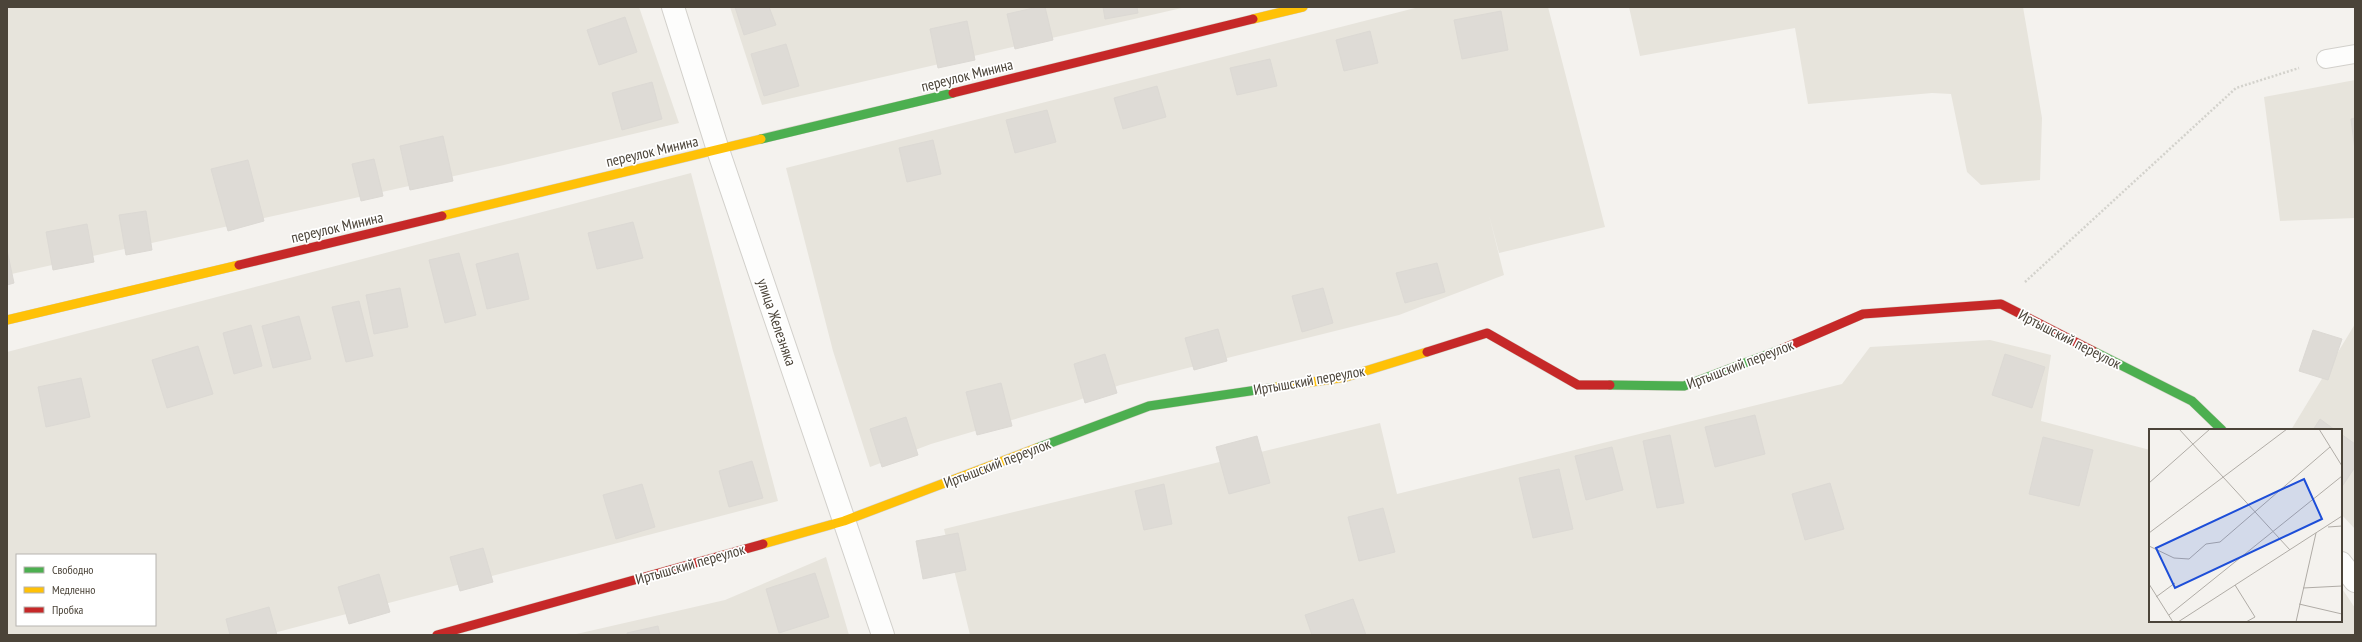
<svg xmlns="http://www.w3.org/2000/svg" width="2362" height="642" viewBox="0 0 2362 642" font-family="'PT Sans Narrow',sans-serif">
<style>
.residential{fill:#e7e4dc;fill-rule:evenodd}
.building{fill:#dedbd6;stroke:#dcd9d4}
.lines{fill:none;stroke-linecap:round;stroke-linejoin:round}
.lane-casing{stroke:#d2d0cb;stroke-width:20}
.street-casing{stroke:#d2d0cb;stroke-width:24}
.fast-casing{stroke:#d3cfc5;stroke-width:10}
.slow-casing{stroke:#d3cfc5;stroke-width:10}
.jam-casing{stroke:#d3cfc5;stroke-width:10}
.path{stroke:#d3d2cc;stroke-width:2.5;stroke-dasharray:2 2;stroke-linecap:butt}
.lane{stroke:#fdfdfc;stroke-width:18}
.street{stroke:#fdfdfc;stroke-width:22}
.fast{stroke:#4caf50;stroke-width:9}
.slow{stroke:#ffc107;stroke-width:9}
.jam{stroke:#c62828;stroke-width:9}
.labels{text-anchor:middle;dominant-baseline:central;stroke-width:3.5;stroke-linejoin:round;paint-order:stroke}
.street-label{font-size:15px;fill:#4b4439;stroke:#fff}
.inset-road{fill:none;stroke:#b0aca6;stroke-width:1}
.view{fill:#1d4ed8;fill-opacity:0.15;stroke:#1d4ed8;stroke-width:2}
.inset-edge{fill:none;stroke:#4b4439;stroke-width:2}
</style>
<rect width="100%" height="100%" fill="#f4f2ee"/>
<!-- residential -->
<g class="residential">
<path d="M7,7H639L679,123L504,165L7,275Z"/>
<path d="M730,7H1186L762,105Z"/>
<path d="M1419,7H1548L1605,227L1499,253L1489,215L1504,275L1399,315L1120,385L1076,401L931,444L870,467L833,351L786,168Z"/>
<path d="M1629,7H2023L2042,118L2040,180L1981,185L1967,172L1951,94L1932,93L1808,104L1795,28L1640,56Z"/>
<path d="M2355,80V218L2280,221L2264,97Z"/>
<path d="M691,173L778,501L266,635H7V352ZM17,555H155V625H17Z"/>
<path d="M2355,324V529L2341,514V430H2291Z"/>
<path d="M1990,340L2051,355L2041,421L2150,450V621H2341V587L2355,608V635H970L944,529L1380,423L1397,494L1842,384L1870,347Z"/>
<path d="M826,557L849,635H572L725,600Z"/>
</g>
<!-- building -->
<g class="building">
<path d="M735,7H769L776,25L744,35Z"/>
<path d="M1038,7H1045L1053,40L1015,49L1007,14Z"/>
<path d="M1103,7H1137L1138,13L1105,19Z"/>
<path d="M1501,11L1508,50L1462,59L1454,20Z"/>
<path d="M625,17L637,52L599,65L587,30Z"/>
<path d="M967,21L975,60L938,68L930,29Z"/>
<path d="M1370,31L1378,63L1344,71L1336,40Z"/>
<path d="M786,44L799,86L764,96L751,54Z"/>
<path d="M1270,59L1277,86L1237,95L1230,68Z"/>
<path d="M652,82L662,119L622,130L612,93Z"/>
<path d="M1157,86L1166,117L1123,129L1114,98Z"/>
<path d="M1047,110L1056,142L1015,153L1006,120Z"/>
<path d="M2355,118V150L2351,119Z"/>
<path d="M443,136L453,181L410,190L400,146Z"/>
<path d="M933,140L941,174L907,182L899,148Z"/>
<path d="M374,159L383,196L361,201L352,164Z"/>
<path d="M248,160L264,221L228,231L211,169Z"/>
<path d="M146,211L152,250L126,255L119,215Z"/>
<path d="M633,222L643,258L597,269L588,233Z"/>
<path d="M87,224L94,262L53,270L46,232Z"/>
<path d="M7,250L14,283L7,285Z"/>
<path d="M459,253L476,315L445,323L429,260Z"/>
<path d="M518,253L529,299L487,309L476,264Z"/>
<path d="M1437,263L1445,292L1405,303L1396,273Z"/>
<path d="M400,288L408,327L374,334L366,295Z"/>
<path d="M1323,288L1333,323L1302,332L1292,296Z"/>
<path d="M359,301L373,356L346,362L332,307Z"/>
<path d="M299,316L311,359L273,368L262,326Z"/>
<path d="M251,325L262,366L234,374L223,333Z"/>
<path d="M1218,329L1227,361L1194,370L1185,338Z"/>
<path d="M2313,330L2342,339L2328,380L2299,371Z"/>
<path d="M198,346L213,394L167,408L152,360Z"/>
<path d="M1105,354L1117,393L1085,403L1074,364Z"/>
<path d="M2005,354L2045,367L2032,408L1992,395Z"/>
<path d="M81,378L90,417L46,427L38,387Z"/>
<path d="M1001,383L1012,426L977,435L966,392Z"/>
<path d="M1755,415L1765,454L1715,467L1705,427Z"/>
<path d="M906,417L918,455L882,467L870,429Z"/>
<path d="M2320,419L2335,430H2313Z"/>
<path d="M2341,434L2355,444V467L2341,488Z"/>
<path d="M1670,435L1684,503L1657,508L1643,441Z"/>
<path d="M1257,436L1270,483L1229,494L1216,447Z"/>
<path d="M2043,437L2093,450L2079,506L2029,494Z"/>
<path d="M1612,447L1623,490L1586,500L1575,456Z"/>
<path d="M752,461L763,498L729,507L719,471Z"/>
<path d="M1559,469L1573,529L1533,538L1519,478Z"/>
<path d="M1830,483L1844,529L1805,540L1792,494Z"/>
<path d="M642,484L655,527L616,539L603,495Z"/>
<path d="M1164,484L1172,524L1144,530L1135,491Z"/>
<path d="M1383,508L1395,552L1359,561L1348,517Z"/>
<path d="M958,533L966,570L923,579L916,541Z"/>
<path d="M483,548L493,582L460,591L450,557Z"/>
<path d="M815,573L829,617L779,633L766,589Z"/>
<path d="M379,574L390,612L349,624L338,587Z"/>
<path d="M1353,599L1366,635H1312L1305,615Z"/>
<path d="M269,607L277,635H230L226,619Z"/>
<path d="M658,626L660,635H627V633Z"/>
</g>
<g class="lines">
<!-- lane casing -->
<g class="lane-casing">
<path id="lane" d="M2326,59L2355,54"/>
</g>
<!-- street casing -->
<g class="street-casing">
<g id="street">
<path d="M673,7L718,150L883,635"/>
<path d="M2341,563L2355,581"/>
</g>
</g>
<!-- fast casing -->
<g class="fast-casing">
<g id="fast">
<path d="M761,139L953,93"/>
<path d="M2093,351L2192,401L2222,430"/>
<path d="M1610,385L1684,386L1782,349"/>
<path d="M1037,448L1149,406L1277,387"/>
</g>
</g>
<!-- slow casing -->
<g class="slow-casing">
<g id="slow">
<path d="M1253,19L1303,7"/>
<path d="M442,216L761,139"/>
<path d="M7,320L239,265"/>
<path d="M1277,387L1346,377L1427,352"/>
<path d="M763,544L844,521L1037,448"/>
</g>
</g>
<!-- jam casing -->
<g class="jam-casing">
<g id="jam">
<path d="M953,93L1253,19"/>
<path d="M239,265L442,216"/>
<path d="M1782,349L1863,314L2001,304L2093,351"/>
<path d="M1427,352L1487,333L1578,385H1610"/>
<path d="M437,635L763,544"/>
</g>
</g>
<!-- path -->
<path class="path" d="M2025,282L2236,88L2299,68"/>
<!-- lane -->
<use href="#lane" class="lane"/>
<!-- street -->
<use href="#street" class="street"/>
<!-- fast -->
<use href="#fast" class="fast"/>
<!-- slow -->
<use href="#slow" class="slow"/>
<!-- jam -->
<use href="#jam" class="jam"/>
</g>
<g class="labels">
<!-- street labels -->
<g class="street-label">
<text transform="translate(967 75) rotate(-14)">переулок Минина</text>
<text transform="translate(652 151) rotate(-13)">переулок Минина</text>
<text transform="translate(337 227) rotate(-13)">переулок Минина</text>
<text transform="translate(777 322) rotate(71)">улица Железняка</text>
<text transform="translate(2070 339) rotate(27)">Иртышский переулок</text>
<text transform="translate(1740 364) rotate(-21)">Иртышский переулок</text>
<text transform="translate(1309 380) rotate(-10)">Иртышский переулок</text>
<text transform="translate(997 463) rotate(-21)">Иртышский переулок</text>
<text transform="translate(690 564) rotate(-16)">Иртышский переулок</text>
</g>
</g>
<!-- overview -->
<g transform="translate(2149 429)">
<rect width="193" height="193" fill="#f4f2ee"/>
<path class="inset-road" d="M30,0L141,121M170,0L193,37M0,54L61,0M179,98L193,97M0,104L138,0M0,117L25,129L40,130L57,115L71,113L181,18M0,155L24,193M86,156L106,188L97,193M154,159L193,157M7,168L26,154M150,175L193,185M20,186L193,47M29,193L193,87M147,193L167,104"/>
<path class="view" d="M155,50L173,90L26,159L7,119Z"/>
<rect width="193" height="193" class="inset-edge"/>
</g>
<!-- border -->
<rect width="2362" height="642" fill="none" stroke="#4b4439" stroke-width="16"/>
<!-- legend -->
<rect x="16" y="554" width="140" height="72" fill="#ffffff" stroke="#b7b4b0"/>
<rect x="24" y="567" width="20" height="6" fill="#4caf50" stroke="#b7b4b0"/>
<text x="52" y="574" font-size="12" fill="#4b4439">Свободно</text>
<rect x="24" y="587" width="20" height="6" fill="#ffc107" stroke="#b7b4b0"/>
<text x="52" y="594" font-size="12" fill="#4b4439">Медленно</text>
<rect x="24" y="607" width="20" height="6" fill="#c62828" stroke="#b7b4b0"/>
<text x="52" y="614" font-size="12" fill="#4b4439">Пробка</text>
</svg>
